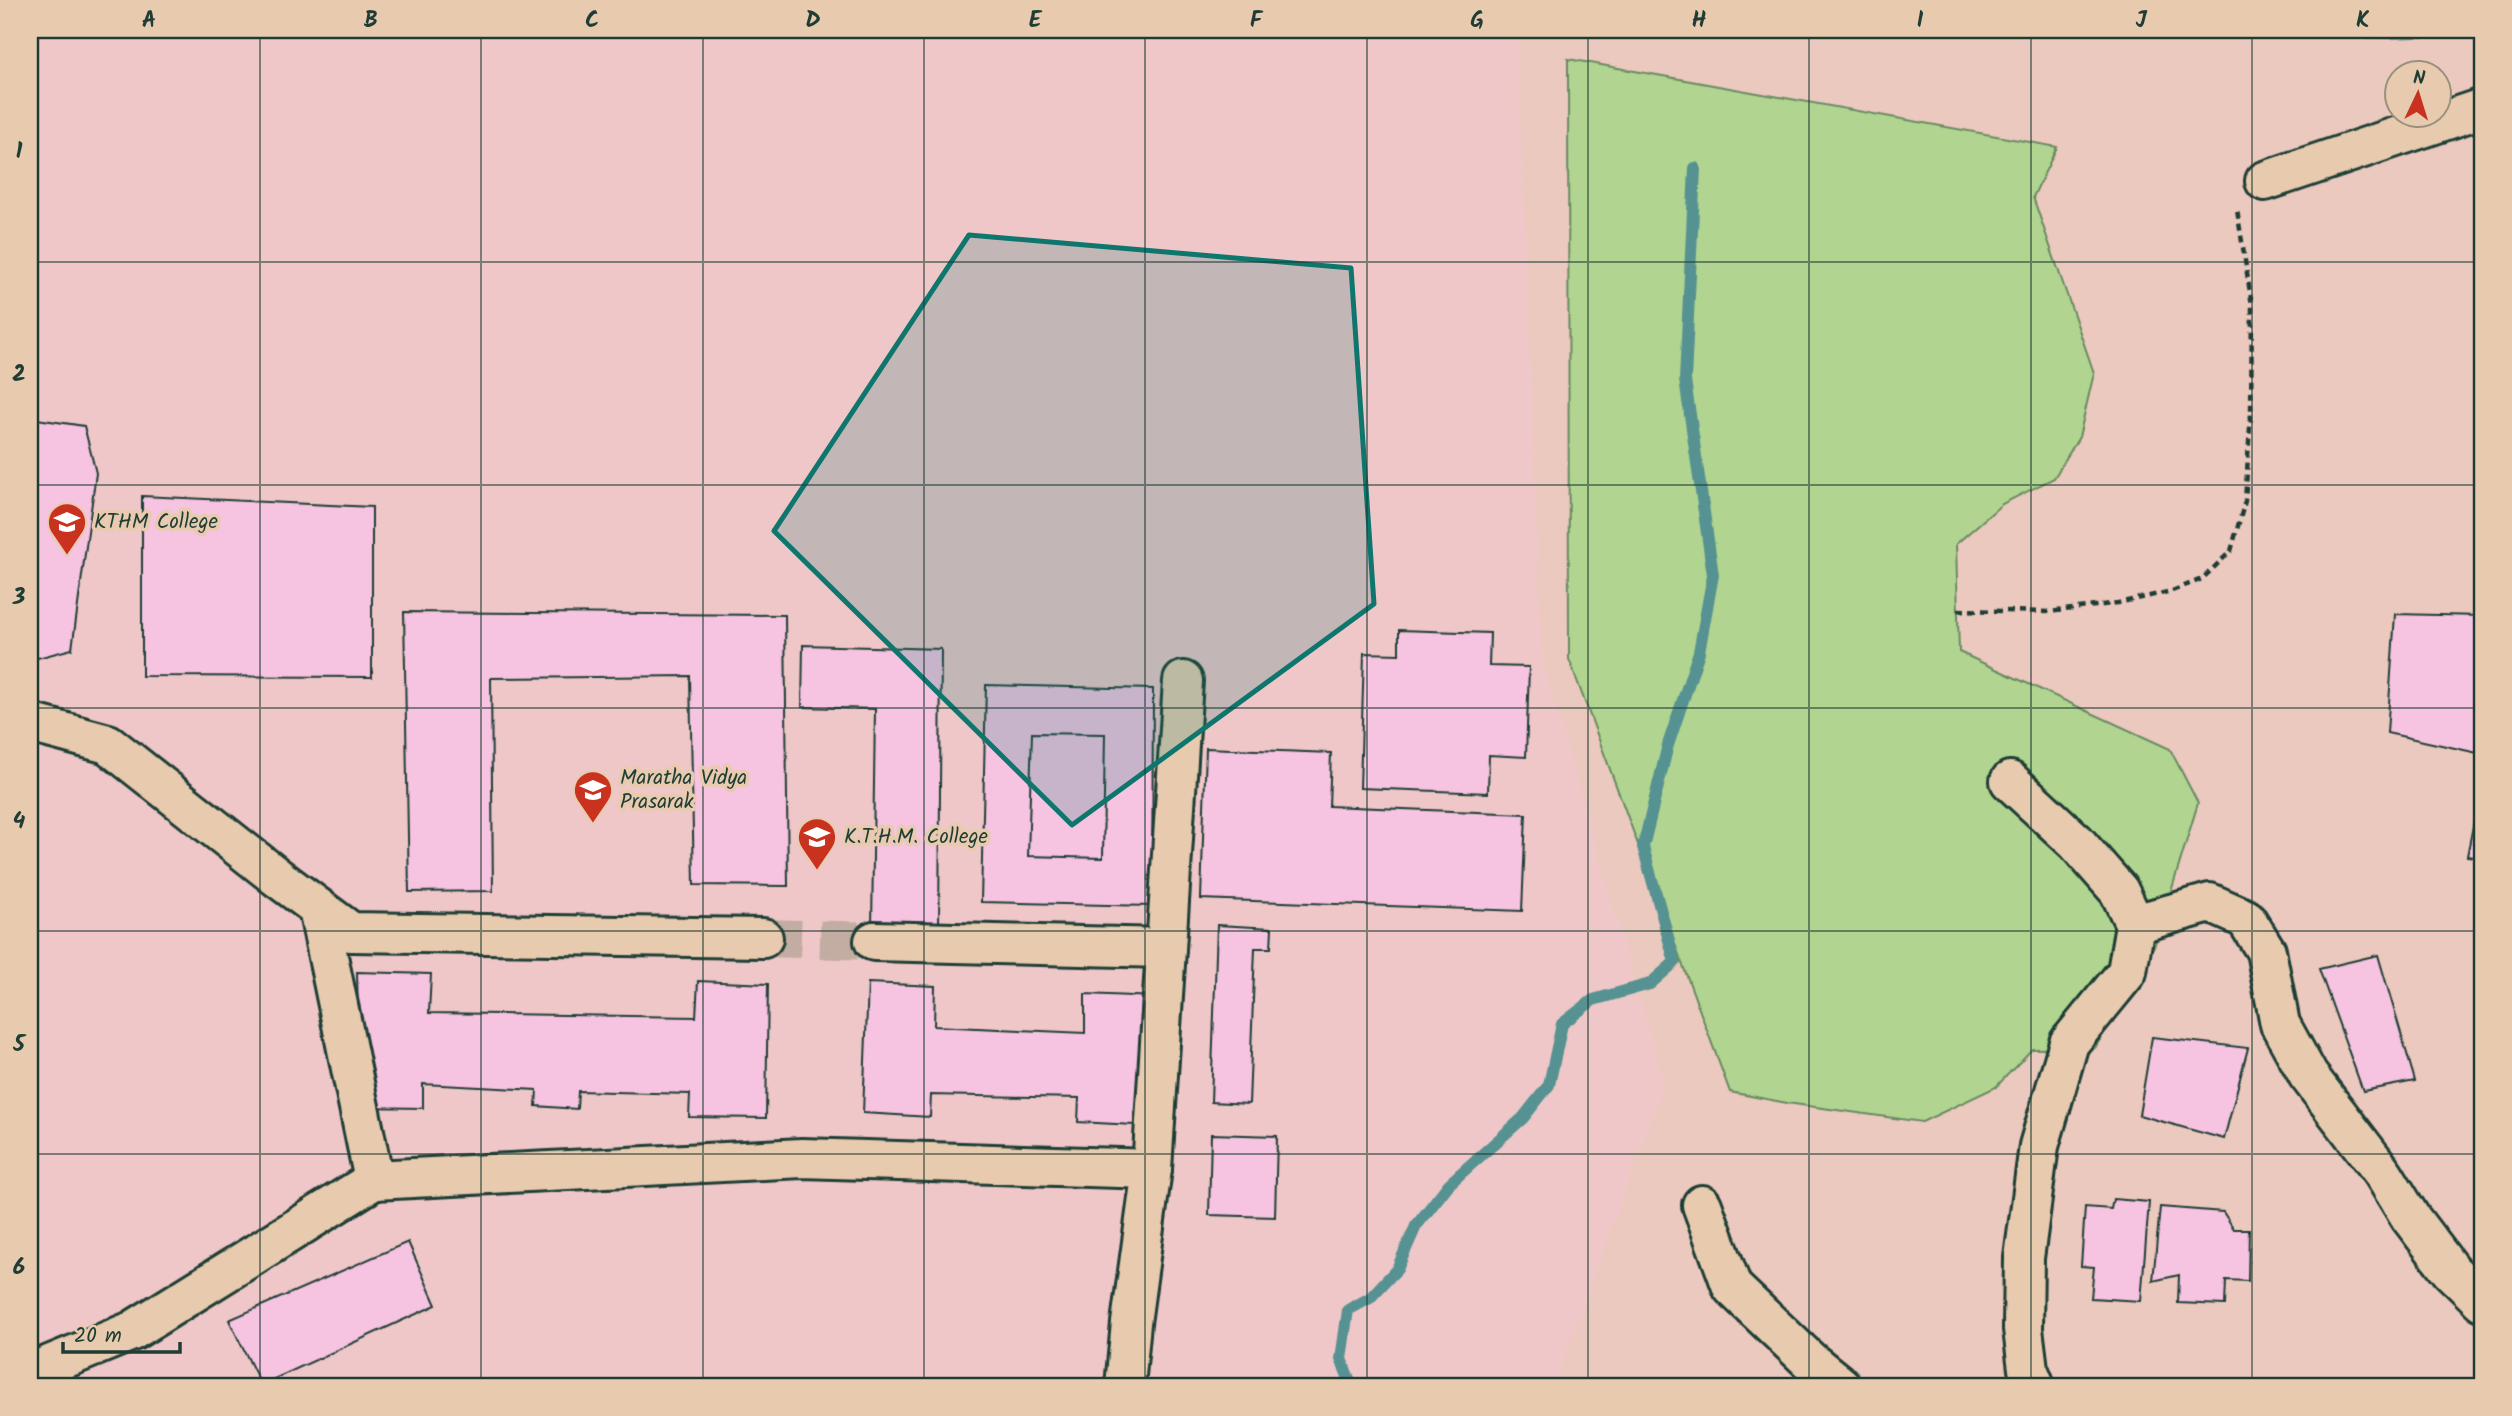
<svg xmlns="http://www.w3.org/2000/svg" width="2512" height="1416" viewBox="0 0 2512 1416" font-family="Kalam,sans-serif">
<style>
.built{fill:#efc7c8}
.green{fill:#b1d590;stroke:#688962;stroke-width:2}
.water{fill:#7acbd0;stroke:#569292;stroke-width:2}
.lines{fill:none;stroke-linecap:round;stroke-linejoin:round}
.shore{stroke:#437672;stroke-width:2}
.stream{stroke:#569292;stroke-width:12}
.building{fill:#f6c3e1;stroke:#1f3d34;stroke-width:2}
.minor-tunnel{stroke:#c3ada2;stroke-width:38;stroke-dasharray:38 19;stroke-linecap:butt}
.minor-casing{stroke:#1f3d34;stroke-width:44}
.path{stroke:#1f3d34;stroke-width:4.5;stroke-dasharray:7 5;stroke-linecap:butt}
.minor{stroke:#e8cbaf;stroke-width:38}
.marked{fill:#0f766e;fill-opacity:0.2;stroke:#0f766e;stroke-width:5;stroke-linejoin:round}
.grid{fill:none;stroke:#1f3d34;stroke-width:2;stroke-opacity:0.55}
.labels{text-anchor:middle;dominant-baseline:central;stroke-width:7;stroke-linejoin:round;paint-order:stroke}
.poi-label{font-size:21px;fill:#1f3d34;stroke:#e8cbaf;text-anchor:start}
.neatline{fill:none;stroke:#1f3d34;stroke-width:2.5}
.grid-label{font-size:23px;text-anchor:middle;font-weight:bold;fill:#1f3d34}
</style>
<rect width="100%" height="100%" fill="#ecc9be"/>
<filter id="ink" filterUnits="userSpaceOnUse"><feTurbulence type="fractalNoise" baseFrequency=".0143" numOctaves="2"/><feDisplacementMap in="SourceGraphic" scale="14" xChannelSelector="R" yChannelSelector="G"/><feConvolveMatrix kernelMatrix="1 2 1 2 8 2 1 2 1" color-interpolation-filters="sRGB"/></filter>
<g filter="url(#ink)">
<!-- built -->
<path class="built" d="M30,30H1517L1542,660L1664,1083L1554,1386H30Z"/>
<!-- green -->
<path class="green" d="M1568,59L2057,147L2033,197L2094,373L2079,437L2054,478L2002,504L1956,544L1959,652L2170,749L2198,803L2155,944L2095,1048L2032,1049L1996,1087L1922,1122L1787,1103L1730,1092L1569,659Z"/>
<!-- water -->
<path class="water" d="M2069,30H2482L2467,35L2389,38Z"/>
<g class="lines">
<!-- shore -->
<path class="shore" d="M2344,30H2418"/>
<!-- stream -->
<path class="stream" d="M1352,1386L1341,1359L1348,1310L1370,1298L1397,1269L1416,1226L1449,1184L1523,1118L1549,1085L1562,1024L1593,1000L1650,984L1675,962L1643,847L1668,745L1699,652L1713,575L1685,380L1695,168"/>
</g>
<!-- building -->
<g class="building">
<path d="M30,418L84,426L96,473L72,649L30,660Z"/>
<path d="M142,496L372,507V677L142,676Z"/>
<path d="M404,612L785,615L788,886L694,885L690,676L491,678L493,891L409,892Z"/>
<path d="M2395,614L2482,616V754L2387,733Z"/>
<path d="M1399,630L1490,633L1489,666L1529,667L1526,757L1489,755L1488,793L1360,788L1364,653L1399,654Z"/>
<path d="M803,645L941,649L939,930L872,929L875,709L802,707Z"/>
<path d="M986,685L1153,689L1152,906L981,902Z"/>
<path d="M1032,733L1105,734L1103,858L1028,856Z"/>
<path d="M1206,748L1331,753L1329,806L1526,814L1522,911L1201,899Z"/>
<path d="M2482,781V858L2467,856Z"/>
<path d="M1217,925L1272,928L1271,948H1255L1249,1104L1211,1102Z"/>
<path d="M2378,955L2415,1081L2363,1091L2319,969Z"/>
<path d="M357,972L431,974L429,1013L696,1017L698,981L768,984L766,1118L689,1117L690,1094L578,1091L577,1109L536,1106L537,1090L423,1084V1108L360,1107Z"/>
<path d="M868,983L935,986L934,1026L1085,1033V994L1156,997L1153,1126L1078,1122L1079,1098L931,1095L930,1117L863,1113Z"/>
<path d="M2152,1037L2248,1048L2224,1139L2139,1115Z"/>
<path d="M1211,1134L1277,1136L1275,1217L1209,1215Z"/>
<path d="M2113,1199L2149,1202L2141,1301L2091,1298L2094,1267L2081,1266L2085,1207L2111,1209Z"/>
<path d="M2160,1207L2223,1212L2234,1229H2249L2248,1281L2226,1280L2225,1305L2178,1303L2179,1275L2153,1281Z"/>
<path d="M408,1242L436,1305L261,1385L229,1320Z"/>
</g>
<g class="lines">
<!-- minor-tunnel -->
<path class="minor-tunnel" d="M763,938L874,941"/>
<!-- minor casing -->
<g class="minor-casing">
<g id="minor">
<path d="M2265,181L2482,108"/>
<path d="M30,723L108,744L278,878L351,932L763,938"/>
<path d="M2010,781L2076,842L2119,891L2135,924L2127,972L2069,1043L2039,1146L2024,1258L2023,1329L2028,1369L2035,1386"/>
<path d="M318,908L374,1180L802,1158L1152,1169"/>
<path d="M2135,924L2210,903L2246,919L2266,951L2280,1024L2308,1075L2383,1173L2410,1217L2451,1271L2482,1301"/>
<path d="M874,941L1166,948"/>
<path d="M1702,1205L1732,1287L1810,1361L1841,1386"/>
<path d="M30,1373L132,1331L374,1180"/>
<path d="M1125,1386L1131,1323L1152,1169L1183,681"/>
</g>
</g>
<!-- path -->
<path class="path" d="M1958,610L2049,612L2118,603L2172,591L2202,579L2231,551L2245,501L2251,413L2252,305L2237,210"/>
<!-- minor -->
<use href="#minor" class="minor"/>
</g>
</g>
<!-- marked area -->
<path class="marked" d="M969,235L1351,268L1374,604L1072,825L774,531Z"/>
<!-- grid -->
<path class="grid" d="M260,30V1386M481,30V1386M703,30V1386M924,30V1386M1145,30V1386M1367,30V1386M1588,30V1386M1809,30V1386M2031,30V1386M2252,30V1386M30,262H2482M30,485H2482M30,708H2482M30,931H2482M30,1154H2482"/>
<!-- icons -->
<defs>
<g id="university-pin" transform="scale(2.0125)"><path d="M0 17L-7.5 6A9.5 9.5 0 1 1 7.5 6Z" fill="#c8321e" stroke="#e8cbaf"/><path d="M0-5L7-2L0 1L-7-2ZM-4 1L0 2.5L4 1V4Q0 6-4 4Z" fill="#fff"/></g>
<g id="school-pin" transform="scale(2.0125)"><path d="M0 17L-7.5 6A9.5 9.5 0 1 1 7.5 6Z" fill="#c8321e" stroke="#e8cbaf"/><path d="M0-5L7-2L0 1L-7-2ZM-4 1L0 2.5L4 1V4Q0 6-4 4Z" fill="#fff"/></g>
</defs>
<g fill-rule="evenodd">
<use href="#university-pin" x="67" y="522"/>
<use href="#school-pin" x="593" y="790"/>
<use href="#school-pin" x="817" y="837"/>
</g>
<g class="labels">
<!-- poi labels -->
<g class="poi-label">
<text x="94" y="522">KTHM College</text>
<text x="620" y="778">Maratha Vidya<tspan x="620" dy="24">Prasarak</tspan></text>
<text x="844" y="837">K.T.H.M. College</text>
</g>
</g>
<!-- margin -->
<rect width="2512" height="1416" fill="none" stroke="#e8cbaf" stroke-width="77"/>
<!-- north arrow -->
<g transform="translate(2418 94) rotate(4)"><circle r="33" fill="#e8cbaf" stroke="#98927e" stroke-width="2"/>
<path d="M0-5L12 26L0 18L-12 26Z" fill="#c8321e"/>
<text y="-10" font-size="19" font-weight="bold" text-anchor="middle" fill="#1f3d34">N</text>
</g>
<!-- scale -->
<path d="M63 1342v10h117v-10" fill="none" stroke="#1f3d34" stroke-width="3.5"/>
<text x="74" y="1342" font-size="21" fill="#1f3d34" stroke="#e8cbaf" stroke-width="5" paint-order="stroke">20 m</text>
<rect x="38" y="38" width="2436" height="1340" class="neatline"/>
<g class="grid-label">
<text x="149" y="27">A</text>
<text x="371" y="27">B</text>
<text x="592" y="27">C</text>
<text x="813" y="27">D</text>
<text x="1035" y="27">E</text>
<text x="1256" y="27">F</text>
<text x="1477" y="27">G</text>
<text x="1699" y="27">H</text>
<text x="1920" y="27">I</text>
<text x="2141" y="27">J</text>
<text x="2363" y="27">K</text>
<text x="19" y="158">1</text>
<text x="19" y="381">2</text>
<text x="19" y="604">3</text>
<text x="19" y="828">4</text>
<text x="19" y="1051">5</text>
<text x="19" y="1274">6</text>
</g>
</svg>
